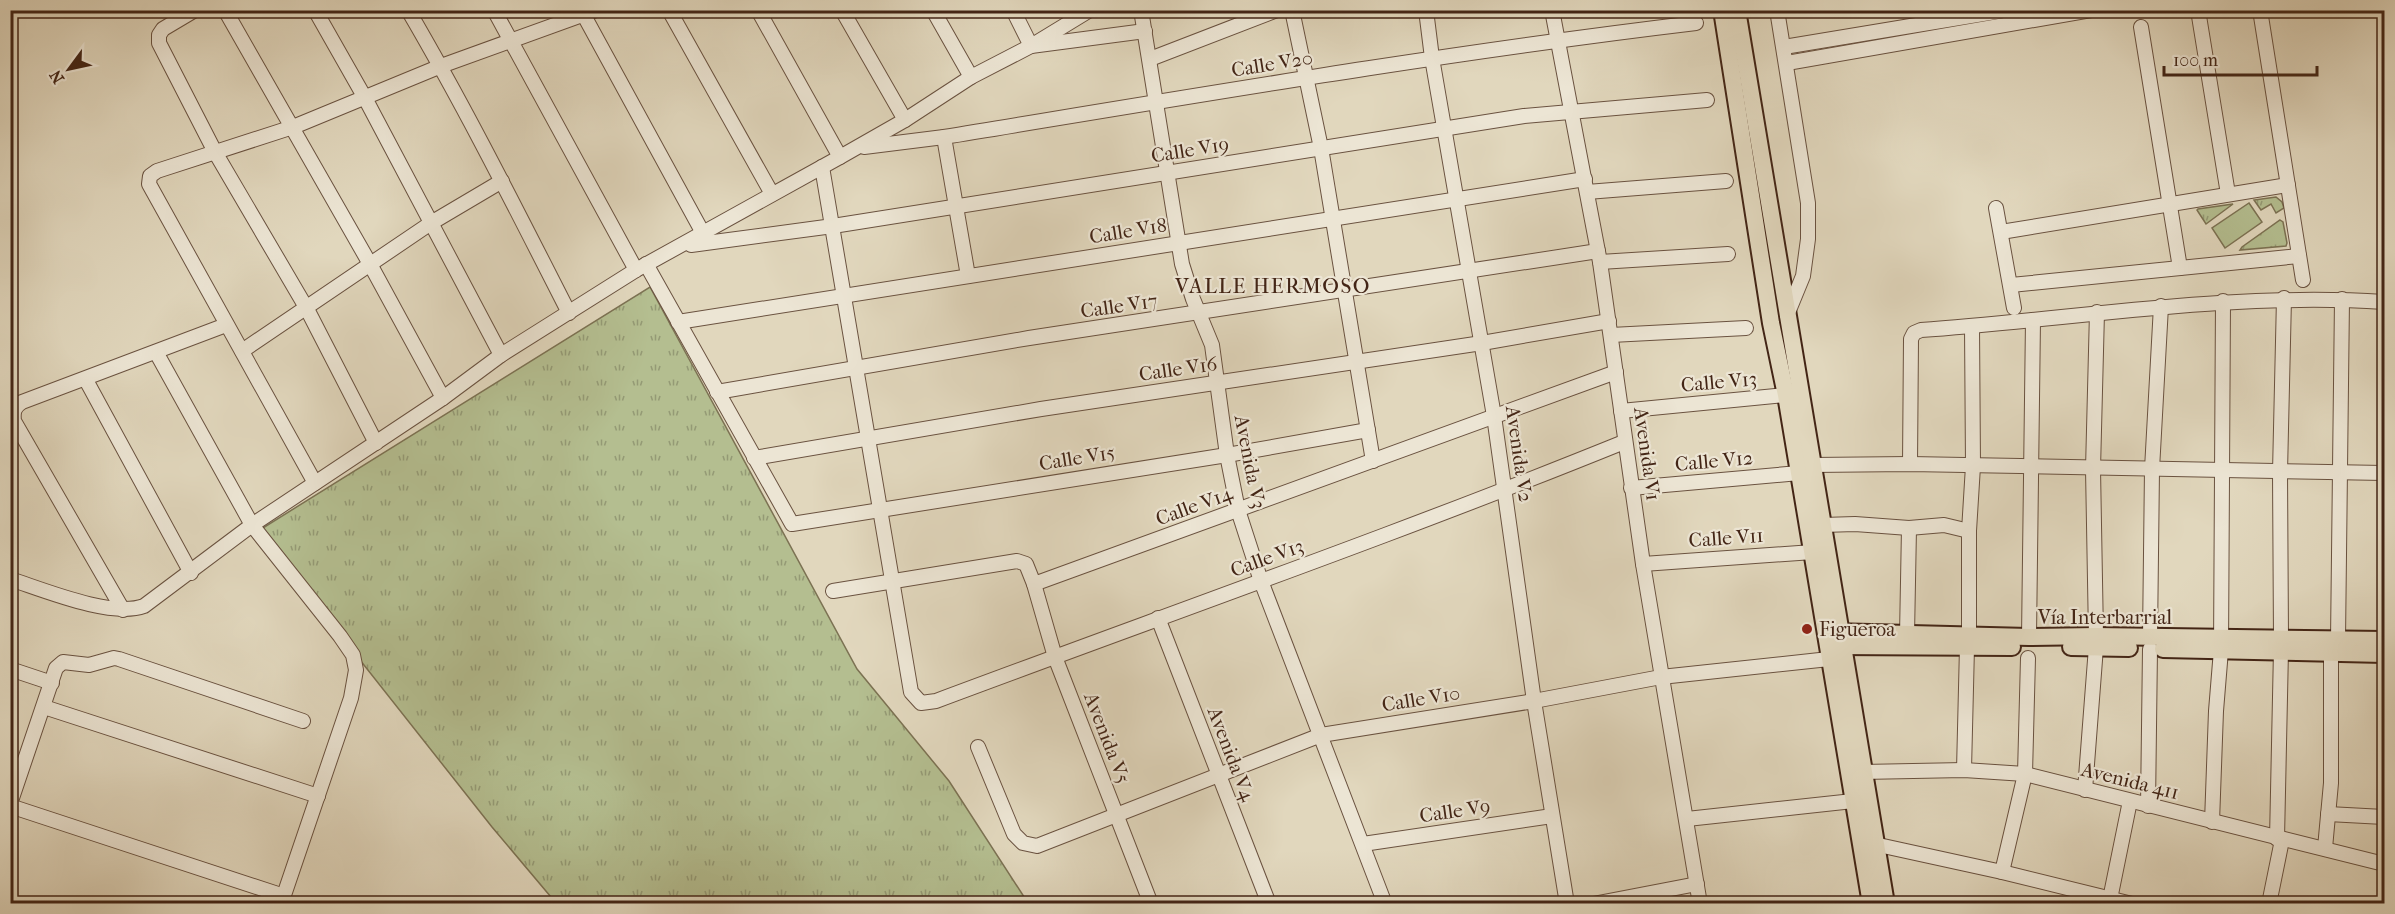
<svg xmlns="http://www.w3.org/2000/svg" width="2395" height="914" viewBox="0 0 2395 914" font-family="'IM FELL French Canon',serif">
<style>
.grass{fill:url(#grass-tufts);stroke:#7c7253;stroke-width:1.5}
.pitch{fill:#b4be90;stroke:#7c7253;stroke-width:1.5}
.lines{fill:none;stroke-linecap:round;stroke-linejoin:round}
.minor-casing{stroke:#6a5240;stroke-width:16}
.major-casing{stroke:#432516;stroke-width:20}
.minor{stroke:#ece5d4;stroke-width:14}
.major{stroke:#e1d7bd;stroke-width:16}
.poi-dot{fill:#8f2418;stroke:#ece5d4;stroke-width:2}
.labels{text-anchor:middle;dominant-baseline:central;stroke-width:4.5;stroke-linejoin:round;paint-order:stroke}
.street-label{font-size:20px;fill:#432516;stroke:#ece5d4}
.poi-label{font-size:20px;fill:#432516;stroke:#ece5d4;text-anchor:start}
.neighbourhood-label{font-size:21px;letter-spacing:1.5px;fill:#432516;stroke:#ece5d4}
</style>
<defs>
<pattern id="grass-tufts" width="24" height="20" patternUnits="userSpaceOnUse" patternTransform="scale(1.5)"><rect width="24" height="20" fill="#b4be90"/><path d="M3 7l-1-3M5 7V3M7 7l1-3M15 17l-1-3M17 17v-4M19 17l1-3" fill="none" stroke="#949a75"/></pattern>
</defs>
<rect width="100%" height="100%" fill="#e1d7bd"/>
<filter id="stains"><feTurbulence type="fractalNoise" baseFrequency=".00333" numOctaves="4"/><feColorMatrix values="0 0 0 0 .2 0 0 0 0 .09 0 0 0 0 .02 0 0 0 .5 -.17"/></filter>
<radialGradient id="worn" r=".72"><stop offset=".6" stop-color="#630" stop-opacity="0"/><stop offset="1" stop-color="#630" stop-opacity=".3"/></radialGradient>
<!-- grass -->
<g class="grass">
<path d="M2276,197L2282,202L2284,208L2276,213L2271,204L2261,210L2254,200Z"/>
<path d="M2233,204L2206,224L2197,210L2198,209Z"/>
<path d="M2280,220L2283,222L2287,243L2286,246L2240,250L2242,247Z"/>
<path d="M650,287L857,669L949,781L1028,903H556L492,827L258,531Z"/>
</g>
<!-- pitch -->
<path class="pitch" d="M2249,203L2262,222L2225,248L2212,228Z"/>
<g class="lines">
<!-- minor casing -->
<g class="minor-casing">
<g id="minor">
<path d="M195,10L163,29L159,35V43L215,152L307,309L376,443"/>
<path d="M225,10L370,264L443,398"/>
<path d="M315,10L365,98L501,355"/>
<path d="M408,10C466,109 517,211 569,313"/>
<path d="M494,10L636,270"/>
<path d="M581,10L704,235"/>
<path d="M669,10L772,194"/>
<path d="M758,10L840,157"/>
<path d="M842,10L905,120"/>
<path d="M933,10L971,77"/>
<path d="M1013,10L1031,46L1145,31"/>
<path d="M1141,10L1182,264L1193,299L1212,345L1227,455L1238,510L1261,581L1385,904"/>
<path d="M1292,10L1321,148L1373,461"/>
<path d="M1426,10L1432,58L1494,416L1534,701L1567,904"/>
<path d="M1552,10L1600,262L1643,564L1700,904"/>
<path d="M1777,10L1808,203V239L1803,276L1787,315"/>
<path d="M2198,10L2228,194"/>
<path d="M2260,10L2303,280"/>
<path d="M2141,27L2180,268"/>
<path d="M1784,47L2007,10"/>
<path d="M1150,59L1277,10"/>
<path d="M1787,63L2091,10"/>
<path d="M944,137L968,276"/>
<path d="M864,147L944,137C1194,96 1444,53 1696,23"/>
<path d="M822,167L911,692L921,703L936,701C1166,615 1397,534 1624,442"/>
<path d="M1587,192L1726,181"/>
<path d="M1996,208L2014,308"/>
<path d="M2001,232L2288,185"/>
<path d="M691,245L833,226L1524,116L1707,100"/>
<path d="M1600,262L1728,254"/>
<path d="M646,264L792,524L1227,455L1368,430"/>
<path d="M2011,285L2299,256"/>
<path d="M678,322L1585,179"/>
<path d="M1611,335L1746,328"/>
<path d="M242,351L431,223L502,181"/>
<path d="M156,352L252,525L340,636L353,655L356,670L351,698L281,904"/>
<path d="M86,380L191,573"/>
<path d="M717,392L1029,338L1598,251"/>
<path d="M1621,411L1786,395"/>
<path d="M754,458L1041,409L1482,343L1609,321"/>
<path d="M1910,464L1911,339L1914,333L1921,330C2076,319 2229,292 2384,302"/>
<path d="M1812,465L1910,464L2384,473"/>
<path d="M315,483L149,184L150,176L157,171L293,127L441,66L596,10"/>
<path d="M1631,488L1799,473"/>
<path d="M1823,525L1855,524L1909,528L1944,525L1969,531"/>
<path d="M1643,564L1813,552"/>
<path d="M10,579C44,590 111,618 144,606L252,525L443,398L501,355L636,270L840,157L905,120L971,77L1031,46L1090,10"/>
<path d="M1034,584L1055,657L1151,904"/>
<path d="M833,591L1017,561L1026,564L1034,584L1616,372"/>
<path d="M123,610L14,421C13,412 14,407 22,402L226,325"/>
<path d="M1158,618L1269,904"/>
<path d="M1907,635L1909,528"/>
<path d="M2096,636L2093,469L2097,312"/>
<path d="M2029,637L2033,320"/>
<path d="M2150,638L2152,469L2161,306"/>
<path d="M2281,638L2280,472L2284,298"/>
<path d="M2338,640L2342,299"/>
<path d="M10,669L52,683"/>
<path d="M44,707L318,796"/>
<path d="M978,747L1014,834L1023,843L1037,846L1321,735L1534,701L1661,677L1829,659"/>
<path d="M1964,770L1967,647L1969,635V531L1973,466L1972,326"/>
<path d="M1862,772L1964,770L2025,774L2384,864"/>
<path d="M2085,790L2096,647"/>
<path d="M10,804L56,668L63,662L89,665L114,658L119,659L303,721"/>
<path d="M10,806L284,896"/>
<path d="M2148,806L2150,649"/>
<path d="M2328,814L2384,817"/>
<path d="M1687,819L1853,801"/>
<path d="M2212,822L2216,711L2221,650L2223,301"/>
<path d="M2277,839L2281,650"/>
<path d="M1363,844L1552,816"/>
<path d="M1874,844L2002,872L2025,774L2028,658"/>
<path d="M2325,848L2331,783V652"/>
<path d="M2002,872L2132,904"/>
<path d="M1593,904L1697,884"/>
<path d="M2109,904L2130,801"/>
<path d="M2269,904L2282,840"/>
</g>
</g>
<!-- major casing -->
<g class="major-casing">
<g id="major">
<path d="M1722,10L1771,323L1786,395L1871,904"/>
<path d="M1737,10L1886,904"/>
<path d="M1831,632L2029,637L2096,636L2384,640"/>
<path d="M1834,646L2012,647"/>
<path d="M2071,647L2129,648"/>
<path d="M2163,649L2384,654"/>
</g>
</g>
<!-- minor -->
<use href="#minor" class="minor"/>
<!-- major -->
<use href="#major" class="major"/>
</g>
<!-- markers -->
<circle class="poi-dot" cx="1807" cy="629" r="6"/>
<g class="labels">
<!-- street labels -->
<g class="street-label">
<text transform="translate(1272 64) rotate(-9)">Calle V20</text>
<text transform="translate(1190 150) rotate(-9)">Calle V19</text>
<text transform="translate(1128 231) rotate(-9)">Calle V18</text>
<text transform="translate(1119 306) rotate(-8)">Calle V17</text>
<text transform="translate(1178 369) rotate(-8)">Calle V16</text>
<text transform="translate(1719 382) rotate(-5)">Calle V13</text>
<text transform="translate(1519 454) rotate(82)">Avenida V2</text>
<text transform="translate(1647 454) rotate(82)">Avenida V1</text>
<text transform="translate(1077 458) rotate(-9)">Calle V15</text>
<text transform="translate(1714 461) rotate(-5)">Calle V12</text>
<text transform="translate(1250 462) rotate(79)">Avenida V3</text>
<text transform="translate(1194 506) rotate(-20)">Calle V14</text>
<text transform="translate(1726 538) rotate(-4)">Calle V11</text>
<text transform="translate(1267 558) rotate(-20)">Calle V13</text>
<text x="2105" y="617">Vía Interbarrial</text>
<text transform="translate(1421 699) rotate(-9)">Calle V10</text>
<text transform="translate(1107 738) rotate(69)">Avenida V5</text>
<text transform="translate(1231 754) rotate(69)">Avenida V4</text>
<text transform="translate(2130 781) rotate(14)">Avenida 411</text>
<text transform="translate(1455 811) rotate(-8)">Calle V9</text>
</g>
<!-- poi labels -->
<g class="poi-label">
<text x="1819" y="629">Figueroa</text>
</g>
<!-- neighbourhood labels -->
<g class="neighbourhood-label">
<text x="1273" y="286">VALLE HERMOSO</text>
</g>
</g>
<!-- margin -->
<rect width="2395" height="914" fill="none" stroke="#e1d7bd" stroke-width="36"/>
<rect x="12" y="12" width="2371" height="890" fill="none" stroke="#432516" stroke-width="3"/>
<rect x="18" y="18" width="2359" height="878" fill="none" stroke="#432516" stroke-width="1.5"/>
<!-- north arrow -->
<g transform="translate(69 69) rotate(237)" stroke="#ece5d4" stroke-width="4.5" paint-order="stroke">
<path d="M0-4.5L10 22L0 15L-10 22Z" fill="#432516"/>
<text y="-9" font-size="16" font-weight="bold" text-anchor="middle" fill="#432516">N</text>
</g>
<!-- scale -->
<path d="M2164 66v9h153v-9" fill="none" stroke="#432516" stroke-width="3"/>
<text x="2173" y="66" font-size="18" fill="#432516" stroke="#ece5d4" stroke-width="4.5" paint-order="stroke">100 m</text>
<rect width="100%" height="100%" filter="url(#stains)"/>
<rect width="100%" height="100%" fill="url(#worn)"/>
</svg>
